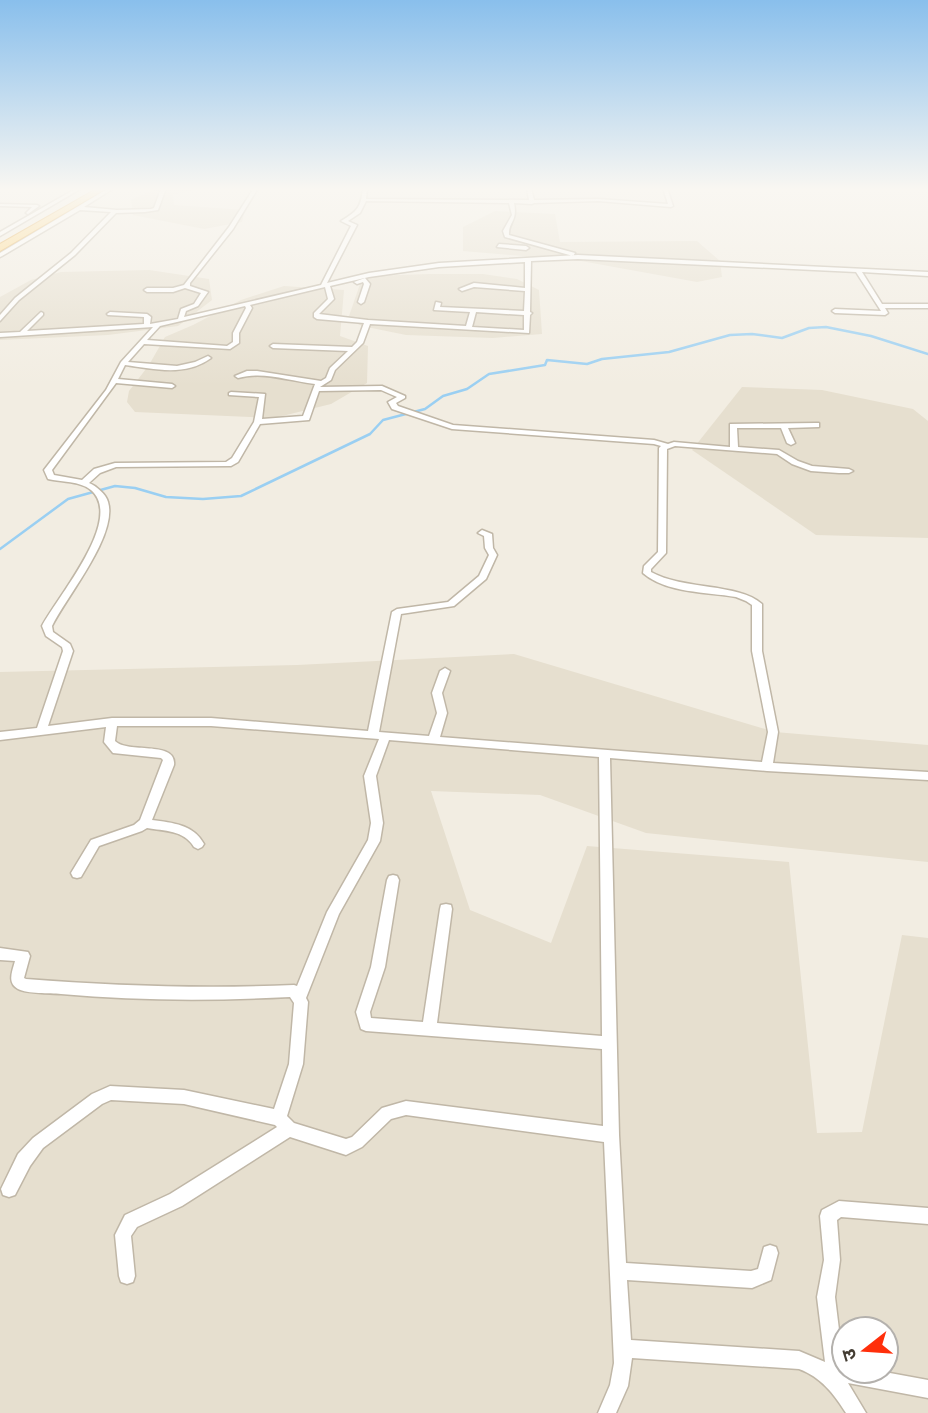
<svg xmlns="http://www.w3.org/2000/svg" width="928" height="1413" viewBox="0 0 928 1413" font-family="Raleway,'Noto Sans Devanagari',sans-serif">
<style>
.residential{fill:#e6dfcf;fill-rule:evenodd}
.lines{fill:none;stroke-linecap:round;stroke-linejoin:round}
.stream{stroke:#9acff2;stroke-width:2.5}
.minor-casing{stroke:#c0b7a7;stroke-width:3}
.trunk-casing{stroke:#e29e2b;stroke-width:2}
.minor{fill:#fff;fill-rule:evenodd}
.trunk{fill:#ffd476;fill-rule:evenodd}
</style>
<rect width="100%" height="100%" fill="#f2ede2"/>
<!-- residential -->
<g class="residential">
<path d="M157,188H221L199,189L173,195L174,205L245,210L242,222L204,229L133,215L131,200Z"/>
<path d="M495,211L555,214L560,242L697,241L720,261L722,277L697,282L581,261L463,251V227Z"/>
<path d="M149,270L209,279L212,300L178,326L108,335L0,340V297L31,280L61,272Z"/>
<path d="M429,274H483L517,279L539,290L542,334L493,338L406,335L362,326L348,319L360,284L370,276Z"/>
<path d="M284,286L344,290L340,336L368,346L367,383L331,404L274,418L135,412L127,402L129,391L149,365L165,337L193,325L241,300Z"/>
<path d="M742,387L822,390L913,409L928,421V538L816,535L692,450Z"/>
<path d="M514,654L775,732L928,745V862L646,833L540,795L431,791L470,910L551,943L587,846L789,862L817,1133L862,1132L902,935L928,938V1413H0V672L297,665ZM844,1329H886V1371H844Z"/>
</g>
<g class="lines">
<!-- stream -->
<path class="stream" d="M0,549L68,499L115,486L135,488L166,497L203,499L241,496L370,434L383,420L425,409L443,396L467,389L489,374L545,365L547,360L587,364L602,359L669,352L730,335L752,334L782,338L809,328L826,327L871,336L928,354"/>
<!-- minor casing -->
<g class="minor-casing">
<g id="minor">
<path d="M77,188H82L0,236V232Z"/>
<path d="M109,188H114L84,207L117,210L151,209L154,208L161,189L144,188H166L158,210L145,212L116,213L75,255L19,300L0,321V315L15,298L71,253L111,212L80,210L2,256L0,257V253Z"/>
<path d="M254,188H258L233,229L190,283V286L208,292L198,306L186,311L184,317L321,285L351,226L341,221C358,211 361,207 363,188H367L366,199L529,200L527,188H531L534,200L598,199L668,204L663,188H667L673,206L671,207L598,201L534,203L532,204L514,203C518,222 508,222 509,235L575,253L573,256L505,237L503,231L512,215L509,203L366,201L360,213L348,221L357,225L327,283L369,273L439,263L578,255L928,272V276L862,272L882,304H928V308H885L888,313L885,315L835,313L832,311L835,309L881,311L856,272L578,259L531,261L530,312L532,313L530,315L529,333L370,324L363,343L335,370L331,380L320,387L382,386L405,396V398L396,403L398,406L453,425L654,440L668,444L674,442L730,447V424L816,423H819V427L788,428L795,443L791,445L787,443L781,428H737L738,447L779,450L798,461L812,466L849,469L853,471L849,473H839L811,471L792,464L777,454L675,446L667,449L666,553L651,569V572C683,590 739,583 762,604V651L778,732L773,763L928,772V780L767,771L610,758L619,1135L626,1263L751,1271L758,1269L764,1247L770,1245L776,1247L778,1253L771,1280L752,1288L627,1280L631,1340L799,1351L825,1362L817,1297L824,1260L820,1216L822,1210L839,1201L928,1208V1224L841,1217L837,1220L840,1260L835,1297L844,1371H879L928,1380V1398L848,1383L866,1413H846C834,1394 821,1377 799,1369L632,1358L628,1386L616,1413H598L610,1385L614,1363L604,1142L406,1115L391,1119L362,1147L346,1155L290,1137L182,1206L137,1227L131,1236L135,1276L133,1282L127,1284L121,1282L119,1276L115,1235L125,1215L170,1194L277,1127L275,1125L184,1104L111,1100L102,1104L43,1148L30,1166L15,1195L9,1197L3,1195L1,1189L18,1154L33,1138L92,1094L110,1086L184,1090L274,1109L289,1064L294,1003L290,997C214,1001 137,1001 61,994C50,993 27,994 18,989C7,983 12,972 15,961L0,960V948L28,952L30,956L24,978L26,979C115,986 205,989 294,985L297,986L327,912L368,840L371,823L364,776L379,739L211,726H117L115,741C128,754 177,740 174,765L152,820C173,823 193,824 204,844L202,847L198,849L194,847C184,830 164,831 147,828L142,831L99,846L81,877L77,878L73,877L71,873L91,840L134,825L140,820L163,760L161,758L113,753L104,742L106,727L0,740V732L37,728L63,651L62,647L46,636L42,626C57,597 125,519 91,490C80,481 61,482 48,479L44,470L106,390L121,362L153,327L0,337V333L20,332L41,312L43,313V315L27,331L144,324V317L108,315L107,314L110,312L147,314L151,317L150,324L178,319L181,309L194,304L201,293L185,288L173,292H147L144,290L147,288H173L184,285L229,227ZM525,262V288L474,283L459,289L462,291L474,287L525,291L524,311L440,307L441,303L436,302L434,310L470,312L466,326L368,320L319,314L334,299L330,286L369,277L439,267ZM325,287L328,299L314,313V317L317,319L364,323L357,342L352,347L273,344L270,346L273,348L348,351L330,368L326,378L321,381L257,371H247L235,376L238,378C264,371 289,381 315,384L303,416L262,419L265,394L231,392L229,393V395L259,397L254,422L232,458L226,462L115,463L94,469L82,480L54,475L52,470L116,383L172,388L175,386L172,384L118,379L125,365C155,369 185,377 211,358L208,356L195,362L177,366L128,362L144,344L230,349L239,343V333L252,308L250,305ZM245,306L246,308L233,333V342L227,346L147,340L160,326ZM476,312L524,315V330L472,327ZM381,390L397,397L388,402L392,409L452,429L654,444L661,446L659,448L658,552L644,566L643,573C666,593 706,592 736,597L746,601L752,605V651L768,732L762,762L440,737L447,713L442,693L450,671L445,668L440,671L432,693L437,713L429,736L379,732L401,614L454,606L486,579L497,555L493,548L492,534L482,530L478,533L484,536L485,548L489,555L479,576L448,602L397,609L392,612L368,731L211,718H112L48,726L73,651L70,644L53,632L52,626C67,596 118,535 108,502C106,494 96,486 89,483L100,473L116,467L231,466L238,462L260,424L309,420L319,391ZM389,740L599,757L602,1036L437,1023L452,909L451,905L446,904L441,905L440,909L423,1022L371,1018L370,1012L385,967L399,880L397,876L393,875L389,876L387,880L371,967L356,1012L361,1029L366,1031L602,1049L603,1126L406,1101L382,1108L352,1137L346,1139L294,1123L287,1116L303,1064L308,1002L306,998L339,914L380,841L383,823L376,776Z"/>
<path d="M0,204L37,205L39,206L28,214L26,213L32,207L0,206Z"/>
<path d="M499,244L526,246L529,248L526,250L497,247Z"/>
<path d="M365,278L370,284L364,302L361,304L358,302L364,284L363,282L357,284L354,282Z"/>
</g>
</g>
<!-- trunk casing -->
<g class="trunk-casing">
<path id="trunk" d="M98,188H107L0,251V244Z"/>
</g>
<!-- minor -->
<use href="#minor" class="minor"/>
<!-- trunk -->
<use href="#trunk" class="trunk"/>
</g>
<!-- sky -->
<linearGradient id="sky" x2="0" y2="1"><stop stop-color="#89bfec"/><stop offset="0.49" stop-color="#f9f7f2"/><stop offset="1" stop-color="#f9f7f2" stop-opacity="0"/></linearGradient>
<rect width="928" height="386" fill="url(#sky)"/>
<!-- north arrow -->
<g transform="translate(865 1350) rotate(253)"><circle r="33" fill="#ffffff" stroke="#b4b1ad" stroke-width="2"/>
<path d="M0-5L12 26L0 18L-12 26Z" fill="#ff2f0b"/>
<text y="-10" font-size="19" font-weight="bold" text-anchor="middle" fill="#433c32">उ</text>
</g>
</svg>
